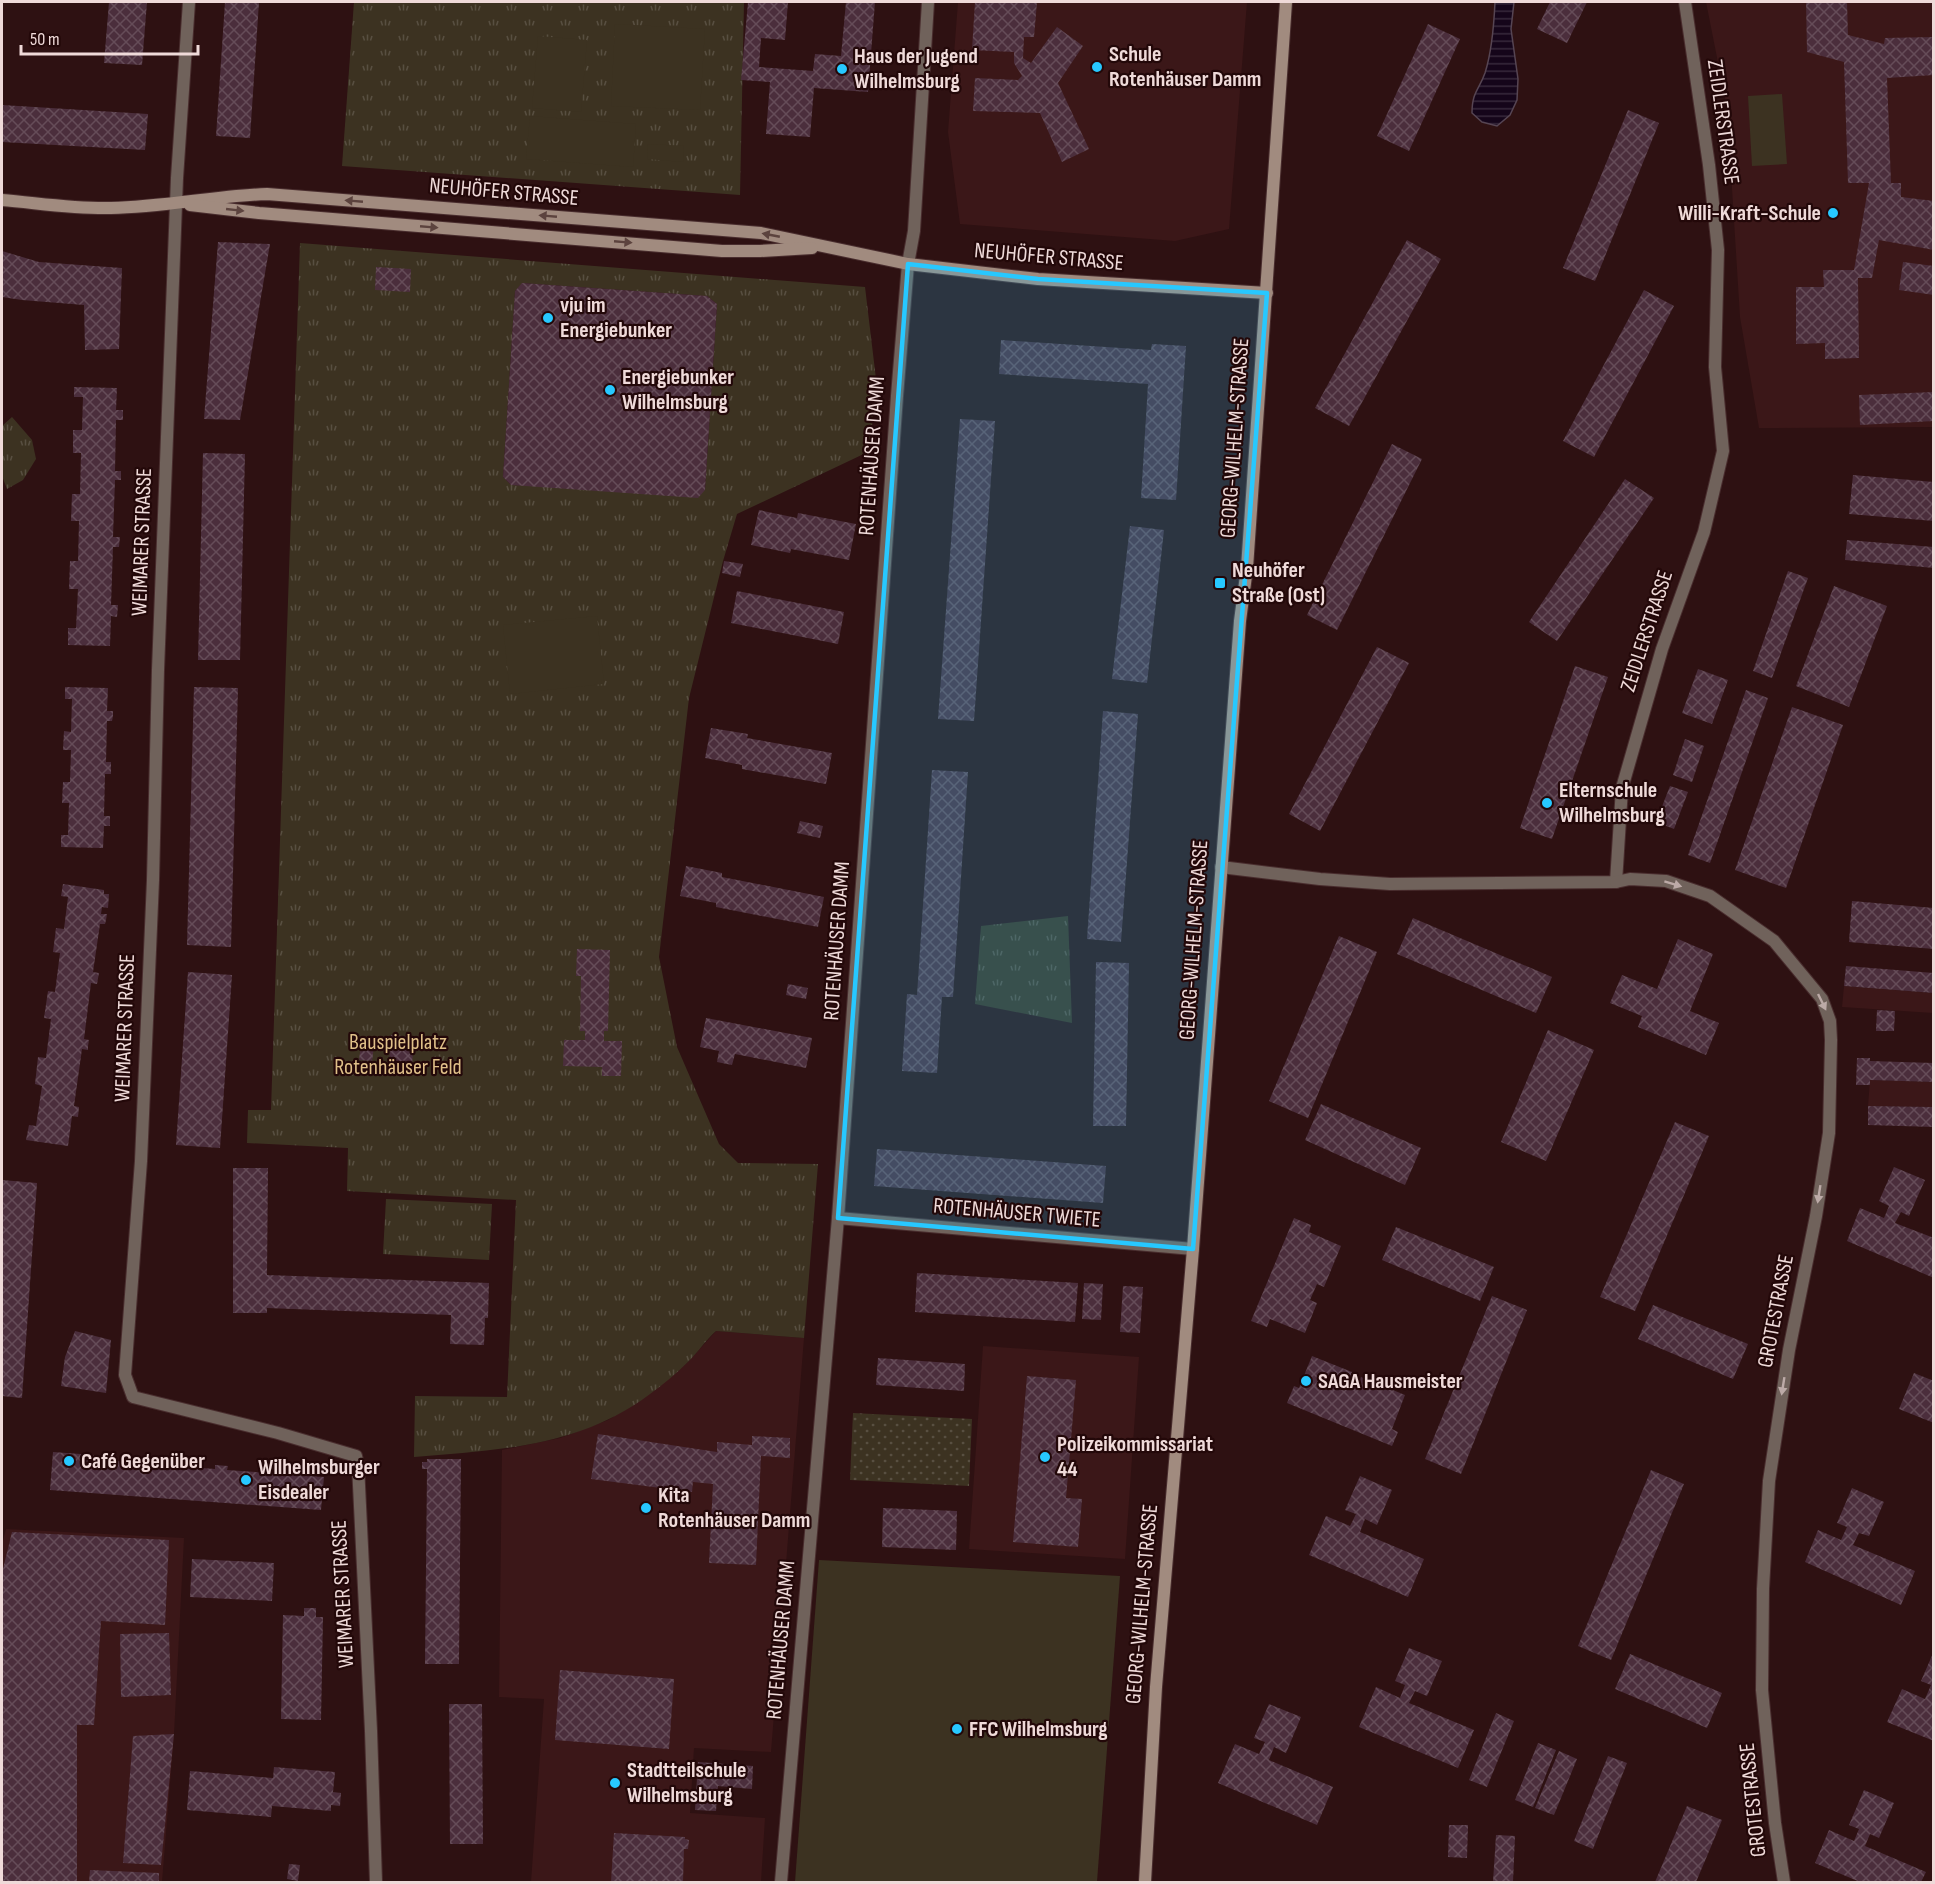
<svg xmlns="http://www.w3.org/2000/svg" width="1935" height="1884" viewBox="0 0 1935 1884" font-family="'Sofia Sans Condensed',sans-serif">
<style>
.built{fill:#3b1718}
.grass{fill:url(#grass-dots)}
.park{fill:url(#park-tufts);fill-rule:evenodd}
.pitch{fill:#3c3221}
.water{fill:url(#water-rules);stroke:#564553;stroke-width:1.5}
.building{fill:url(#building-cross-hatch)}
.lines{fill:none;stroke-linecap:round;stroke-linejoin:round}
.street-casing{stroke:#492d2e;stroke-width:14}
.secondary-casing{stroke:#492d2e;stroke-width:14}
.street{stroke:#70625b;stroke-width:12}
.secondary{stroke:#a18b7f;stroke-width:12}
.oneway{fill:#5c433e}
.oneway2{fill:#bcaaa7}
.marked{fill:#27c8ff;fill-opacity:0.2;stroke:#27c8ff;stroke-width:4.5;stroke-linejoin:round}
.poi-dot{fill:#27c8ff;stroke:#230809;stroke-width:2}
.labels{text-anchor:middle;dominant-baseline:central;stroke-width:4.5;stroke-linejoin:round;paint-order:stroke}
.poi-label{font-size:22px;font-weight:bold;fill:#efdad9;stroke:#230809;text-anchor:start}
.street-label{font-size:22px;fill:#efdad9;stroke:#230809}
.park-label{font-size:22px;fill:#e0c089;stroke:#230809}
</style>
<defs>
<pattern id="grass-dots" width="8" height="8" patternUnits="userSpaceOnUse" patternTransform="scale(1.5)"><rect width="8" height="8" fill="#3c3221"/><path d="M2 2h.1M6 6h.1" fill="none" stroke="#584f41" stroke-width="1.8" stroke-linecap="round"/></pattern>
<pattern id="park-tufts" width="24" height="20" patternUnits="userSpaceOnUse" patternTransform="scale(1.5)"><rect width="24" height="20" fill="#3c3221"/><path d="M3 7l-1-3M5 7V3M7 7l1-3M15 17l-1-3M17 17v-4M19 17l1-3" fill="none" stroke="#584f41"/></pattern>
<pattern id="water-rules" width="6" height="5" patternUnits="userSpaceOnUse" patternTransform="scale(1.5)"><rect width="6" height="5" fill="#15051a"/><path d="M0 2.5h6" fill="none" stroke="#37293b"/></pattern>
<pattern id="building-cross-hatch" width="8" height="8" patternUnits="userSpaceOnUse" patternTransform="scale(1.5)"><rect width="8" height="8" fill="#4b2e3c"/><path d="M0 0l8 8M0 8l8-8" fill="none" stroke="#654c58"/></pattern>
</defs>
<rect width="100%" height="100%" fill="#2e1112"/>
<!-- built -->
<g class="built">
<path d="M958,2H1247L1229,229L1175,241L960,224L948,132Z"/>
<path d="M1706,2H1933V427L1759,428L1740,317L1727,108Z"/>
<path d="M1844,986L1933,993V1013L1842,1007Z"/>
<path d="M1870,1080L1933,1082V1107L1868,1106Z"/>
<path d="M716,1331L804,1338L771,1752L694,1748L690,1813L765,1818L761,1882H531L544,1699L499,1697L502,1450L560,1438L608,1420L630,1407L670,1378L688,1362Z"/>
<path d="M983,1346L1139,1357L1125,1559L969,1549Z"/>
<path d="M6,1529L184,1538L174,1734L162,1882H2V1544Z"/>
</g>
<!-- grass -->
<path class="grass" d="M853,1413L972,1419L969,1486L850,1480Z"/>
<!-- park -->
<g class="park">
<path d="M354,2H744L740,195L342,166Z"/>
<path d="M300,243L865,287L876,379L870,451L737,514L723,561L689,698L659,957L677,1047L719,1144L738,1163L818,1164L804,1338L716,1331C706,1340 698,1352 689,1361C677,1373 664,1384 650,1394C580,1447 498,1450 414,1457L415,1396L507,1397L516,1200L347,1191L348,1148L247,1143L248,1110H271ZM522,283L707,296L717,304L705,490L511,485L503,477L515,291Z"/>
<path d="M12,417L32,440L36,459L23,480L7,489L2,476V426Z"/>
<path d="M1068,916L1072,1023L975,1004L981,926Z"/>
<path d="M386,1199L492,1204L489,1260L383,1254Z"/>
</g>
<!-- pitch -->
<g class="pitch">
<path d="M615,24L705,29L700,110L611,106Z"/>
<path d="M538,36L587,40L581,112L532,108Z"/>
<path d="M1782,94L1787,164L1752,166L1748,96Z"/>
<path d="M530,116L636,124L633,167L526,159Z"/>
<path d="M648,144L684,146L683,162L647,159Z"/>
<path d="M597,616L604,684L510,694L503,625Z"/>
<path d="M819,1560L1120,1576L1097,1882H795Z"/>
</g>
<!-- water -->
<path class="water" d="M1495,2H1514L1511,29L1518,79L1517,100L1510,115L1497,126L1482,122L1472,113C1472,92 1479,90 1485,73C1492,51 1494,24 1495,2Z"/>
<!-- building -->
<g class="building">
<path d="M109,2H147L142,65L104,63Z"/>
<path d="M225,2H259L250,138L216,136Z"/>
<path d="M748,2H788L785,40L761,38L759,67L813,71L815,54L841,56L846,2H875L868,92L814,88L810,137L766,134L770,82L741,80Z"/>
<path d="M975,2H1037L1034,37H1024L1023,58L1031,63L1057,27L1083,46L1058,83L1089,149L1062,162L1040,113L973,111L975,78L1018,80L1022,76L1014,63V52L972,50Z"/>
<path d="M1550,2H1587L1567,43L1537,29Z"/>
<path d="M1806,2H1847L1848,35L1884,44L1885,38L1934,37V75L1887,78L1891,183H1901V197L1934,201V250L1879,240L1872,278H1858L1859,358L1825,359V343L1796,344V287H1824L1823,270H1854L1869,183H1848L1844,62L1807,52Z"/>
<path d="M1428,24L1460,39L1409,151L1377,136Z"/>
<path d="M2,105L148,114L145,150L2,142Z"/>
<path d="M1628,110L1659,123L1595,281L1563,268Z"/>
<path d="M1407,240L1441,259L1349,426L1315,408Z"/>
<path d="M218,242L270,244L240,420L204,419Z"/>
<path d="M2,251L39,262L122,268L119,349L85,350L84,305L22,300L2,297Z"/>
<path d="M1903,262L1934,266V295L1899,290Z"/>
<path d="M376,267L411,269L410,292L375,290Z"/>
<path d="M522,283L707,296L717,304L705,490L698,498L511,485L503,477L515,291Z"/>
<path d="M1644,290L1674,306L1594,457L1563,441Z"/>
<path d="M1001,340L1151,350L1152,344L1186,346L1176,500L1141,498L1148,384L999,374Z"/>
<path d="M74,387L117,388L116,410H123V420H116L115,471H121V480H115L113,537H120L119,547H113L111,605H118L117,617L111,616L110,646L68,645V628H76L78,589H69L70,561H78L79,521H71L72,494H80L81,453H73V430H82L83,397H74Z"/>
<path d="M1934,392V421L1860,425L1859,395Z"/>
<path d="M960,419L995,421L974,721L938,719Z"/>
<path d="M1392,444L1422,459L1337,630L1307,615Z"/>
<path d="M203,453L245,454L240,660H198Z"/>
<path d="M1853,475L1934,482V521L1849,514Z"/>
<path d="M1625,479L1654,498L1557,641L1529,622Z"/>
<path d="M759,510L797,518L798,513L856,524L849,560L791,549L790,553L751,545Z"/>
<path d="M1130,526L1164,530L1147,683L1112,679Z"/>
<path d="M1847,540L1934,547V568L1845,560Z"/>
<path d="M724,561L743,564L740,577L722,573Z"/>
<path d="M1788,571L1808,578L1772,678L1753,671Z"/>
<path d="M1834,586L1887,606L1849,707L1796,686Z"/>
<path d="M737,591L844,612L838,644L731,623Z"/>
<path d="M1377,647L1409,663L1320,831L1289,814Z"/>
<path d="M1575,666L1608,677L1552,839L1520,828Z"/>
<path d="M1698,669L1728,680L1712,724L1682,713Z"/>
<path d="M65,687L108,688L107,711H113V716L112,721H107L106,762H111V774H105L104,816H110V826H104L103,848L61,847V835H68L69,803H62L63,782H70L71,750H63L64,731L71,732L72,699H65Z"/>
<path d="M194,687L238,688L231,947L187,945Z"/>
<path d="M1746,690L1768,698L1710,863L1688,855Z"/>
<path d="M1792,707L1843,725L1786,888L1735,870Z"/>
<path d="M1103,711L1138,714L1121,942L1087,939Z"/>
<path d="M711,728L748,734L747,738L832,753L826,784L742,769V765L705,758Z"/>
<path d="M1685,739L1704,746L1692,782L1673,775Z"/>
<path d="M932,770L968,772L953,997H942L937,1073L902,1071L907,994L917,995Z"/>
<path d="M1670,786L1688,792L1674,829L1656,822Z"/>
<path d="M800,821L823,826L820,838L797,833Z"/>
<path d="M686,866L722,873V877L824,897L818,927L716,907V903L680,896Z"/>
<path d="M63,884L104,890V894H109L108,908L102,907L101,914H107L106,920L105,924H100L93,972L99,973L97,984L91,983L84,1039L89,1040L88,1046V1050L82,1049L74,1106L79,1107L78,1117L72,1116L68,1146L26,1140L29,1125L36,1126L42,1086L35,1084L38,1057L46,1058L51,1019L44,1018L48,991L55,992L60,953L53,952L56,928L64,929L68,897L61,896Z"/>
<path d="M1852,901L1934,908V949L1849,942Z"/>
<path d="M1413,918L1552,977L1536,1013L1397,954Z"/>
<path d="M1339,936L1377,952L1308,1118L1269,1101Z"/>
<path d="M1678,939L1713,954L1690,1011L1719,1023L1706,1055L1638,1027L1642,1016L1610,1003L1622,975L1657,989Z"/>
<path d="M577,949L610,950L608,1031H604V1041H622L621,1076H602V1067L563,1066L564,1040H585V1031H580L581,976H576Z"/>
<path d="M1096,962L1129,963L1126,1126H1093Z"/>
<path d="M1846,966L1934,973V993L1844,986Z"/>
<path d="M188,972L232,975L220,1148L176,1145Z"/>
<path d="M788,984L808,988L806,999L786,995Z"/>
<path d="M1877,1010L1895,1011L1894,1031H1876Z"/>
<path d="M706,1018L812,1038L806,1068L735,1054L732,1065L717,1062L719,1051L700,1047Z"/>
<path d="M1548,1030L1594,1050L1546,1161L1501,1142Z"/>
<path d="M391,1035L414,1037L412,1066L389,1064Z"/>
<path d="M362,1037L375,1039L372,1061L359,1060Z"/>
<path d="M1857,1058H1870V1061L1934,1063V1082L1870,1080V1085H1856Z"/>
<path d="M1321,1104L1421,1148L1405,1185L1305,1140Z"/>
<path d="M1868,1106L1934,1107V1127L1868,1125Z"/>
<path d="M1675,1122L1709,1136L1635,1311L1600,1297Z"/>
<path d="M877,1149L1106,1166L1103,1203L874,1186Z"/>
<path d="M1894,1167L1925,1180L1909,1216L1901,1212L1895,1223L1934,1238V1278L1847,1241L1860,1208L1884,1218L1889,1206L1879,1201Z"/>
<path d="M233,1168H268L267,1275L489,1283L488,1318H485L484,1345L450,1344L451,1315L267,1308V1313H233Z"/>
<path d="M2,1180L37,1183L22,1398L2,1396Z"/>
<path d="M1294,1218L1311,1225L1309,1232L1341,1246L1324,1287L1317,1284L1310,1300L1317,1303L1305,1333L1270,1319L1267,1327L1251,1321Z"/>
<path d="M1396,1227L1494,1267L1480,1301L1382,1260Z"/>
<path d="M917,1273L1078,1283L1075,1322L915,1312Z"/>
<path d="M1084,1283L1103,1284L1101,1320L1082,1319Z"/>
<path d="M1123,1286L1143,1287L1140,1333L1120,1332Z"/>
<path d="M1492,1296L1527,1310L1461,1474L1425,1459Z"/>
<path d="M1653,1305L1748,1344L1733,1379L1638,1339Z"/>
<path d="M75,1331L111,1340L106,1393L61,1386L65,1357Z"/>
<path d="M1312,1356L1352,1372L1349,1379L1359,1383L1361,1377L1405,1395L1392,1429L1398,1432L1392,1446L1287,1403L1294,1386L1299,1388Z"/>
<path d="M878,1358L965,1364L964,1391L876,1385Z"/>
<path d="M1914,1373L1934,1381V1423L1899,1409Z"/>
<path d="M1027,1376L1076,1380L1066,1498L1082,1499L1078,1547L1013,1542Z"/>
<path d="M598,1434L717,1452V1442L752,1445V1436L790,1438V1458L761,1456L756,1565L709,1563L713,1484L693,1482L692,1492L591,1479Z"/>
<path d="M53,1452L94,1455V1459L147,1463V1461H154L162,1462V1465L215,1469V1465L228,1466L227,1470L282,1474V1470L297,1471V1475L324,1477L321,1510L50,1490Z"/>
<path d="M427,1459H461L459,1664H425L427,1469H422V1462H427Z"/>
<path d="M1651,1470L1684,1484L1611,1660L1578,1646Z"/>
<path d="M1360,1476L1392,1490L1377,1525L1365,1519L1360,1532L1424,1559L1408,1597L1309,1555L1326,1516L1350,1526L1356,1514L1345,1510Z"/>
<path d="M1852,1488L1884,1502L1869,1536L1859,1533L1853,1545L1915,1571L1901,1605L1805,1562L1818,1530L1841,1540L1847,1527L1837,1523Z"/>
<path d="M883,1508L957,1511L956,1550L882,1547Z"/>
<path d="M12,1532L169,1540L165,1625L101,1621L94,1725H77V1882H2V1573Z"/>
<path d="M192,1559L274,1563L272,1601L190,1597Z"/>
<path d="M304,1608H316V1617H323L321,1720L281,1719L283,1615L304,1616Z"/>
<path d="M169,1633L171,1695L121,1697L120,1634Z"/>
<path d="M1409,1648L1442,1661L1427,1696L1415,1691L1409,1703L1474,1730L1458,1768L1359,1727L1376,1687L1400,1698L1405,1685L1395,1681Z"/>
<path d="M1934,1651V1741L1887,1722L1902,1689L1925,1699L1931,1685L1921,1681Z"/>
<path d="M1630,1654L1722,1693L1707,1728L1615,1689Z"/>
<path d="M560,1670L674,1679L669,1749L555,1740Z"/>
<path d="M449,1704H482L483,1844H450Z"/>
<path d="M1269,1704L1301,1717L1286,1753L1274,1747L1269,1760L1333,1787L1317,1825L1218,1783L1235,1744L1259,1754L1265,1742L1254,1738Z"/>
<path d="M1496,1713L1514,1721L1487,1787L1469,1780Z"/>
<path d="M174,1734L161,1865L123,1863L133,1736Z"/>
<path d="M1538,1743L1556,1750L1533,1807L1515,1800Z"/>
<path d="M1559,1751L1577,1759L1554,1815L1535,1808Z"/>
<path d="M1608,1756L1627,1763L1593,1849L1574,1841Z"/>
<path d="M698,1762L753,1766L752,1789L718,1786L716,1811L695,1810Z"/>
<path d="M274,1767L335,1772L333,1792L341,1793L340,1806L331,1805V1811L272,1806L271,1817L187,1810L190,1771L273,1778Z"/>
<path d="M1864,1790L1894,1803L1879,1838L1870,1834L1865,1846L1926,1872L1921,1882H1860L1815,1863L1829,1830L1854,1841L1859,1829L1849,1825Z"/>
<path d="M1687,1806L1722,1820L1710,1849L1696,1882H1655Z"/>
<path d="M1449,1825H1468L1467,1858L1448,1857Z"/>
<path d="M614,1833L685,1837V1839L689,1840L688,1849H684L683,1882H611Z"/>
<path d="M1496,1835L1515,1836L1513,1882H1493Z"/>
<path d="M289,1864L300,1865L298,1881L287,1879Z"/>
<path d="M90,1870L159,1873V1882H89Z"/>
</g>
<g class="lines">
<!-- street casing -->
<g class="street-casing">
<g id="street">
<path d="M189,2L177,178L158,670L153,880L141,1161L125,1375L133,1397L278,1433L356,1456L358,1465L371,1731L376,1882"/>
<path d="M1221,867L1320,879L1390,884L1616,882L1622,788L1662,649L1704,532L1723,451L1715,367L1718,250L1709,165L1685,2"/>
<path d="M1616,882L1630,879L1666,881L1710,896L1774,941L1822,999L1830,1021L1831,1040L1829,1133L1816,1216L1789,1350L1769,1481L1763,1589L1762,1690L1775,1823L1784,1882"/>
<path d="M838,1218L1193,1249"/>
<path d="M781,1882L838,1218L897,396L908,264L914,231L928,2"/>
</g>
</g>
<!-- secondary casing -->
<g class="secondary-casing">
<g id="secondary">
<path d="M2,200C38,203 75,209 111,208C164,207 215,196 267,194L761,233L908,264L1038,279L1267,293"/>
<path d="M190,205L259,213L722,251H760L812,248"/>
<path d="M1145,1882L1156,1687L1193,1249L1240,621L1247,568L1286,2"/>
</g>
</g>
<!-- street -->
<use href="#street" class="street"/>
<!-- secondary -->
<use href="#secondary" class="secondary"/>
</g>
<!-- one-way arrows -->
<defs><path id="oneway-solid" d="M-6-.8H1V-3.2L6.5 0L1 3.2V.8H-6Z" transform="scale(1.5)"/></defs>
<g class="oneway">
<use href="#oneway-solid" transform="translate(354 201) rotate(-175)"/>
<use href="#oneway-solid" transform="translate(235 210) rotate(6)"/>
<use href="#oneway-solid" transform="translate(548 216) rotate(-175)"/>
<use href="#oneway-solid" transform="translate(429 227) rotate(5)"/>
<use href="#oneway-solid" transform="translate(771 235) rotate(-169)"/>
<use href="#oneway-solid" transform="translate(623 242) rotate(5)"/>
</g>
<g class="oneway2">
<use href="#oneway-solid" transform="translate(1673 884) rotate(17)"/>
<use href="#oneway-solid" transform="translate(1822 1002) rotate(64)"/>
<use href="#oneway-solid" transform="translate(1819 1194) rotate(99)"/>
<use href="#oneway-solid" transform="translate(1783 1386) rotate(99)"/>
</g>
<!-- marked area -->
<path class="marked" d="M908,264L1038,279L1267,293L1193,1249L838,1218Z"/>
<!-- markers -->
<g class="poi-dot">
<circle cx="1097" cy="67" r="6"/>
<circle cx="842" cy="69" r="6"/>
<circle cx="1833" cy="213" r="6"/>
<circle cx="548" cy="318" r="6"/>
<circle cx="610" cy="390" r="6"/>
<rect x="1214" y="577" width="12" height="12" rx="3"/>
<circle cx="1547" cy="803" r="6"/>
<circle cx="1306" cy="1381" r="6"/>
<circle cx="1045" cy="1457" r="6"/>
<circle cx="69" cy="1461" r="6"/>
<circle cx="246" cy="1480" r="6"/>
<circle cx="646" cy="1508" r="6"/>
<circle cx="957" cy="1729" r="6"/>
<circle cx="615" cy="1783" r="6"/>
</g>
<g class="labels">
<!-- poi labels -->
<g class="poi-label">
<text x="1109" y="54">Schule<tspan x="1109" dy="25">Rotenhäuser Damm</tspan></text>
<text x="854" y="56">Haus der Jugend<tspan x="854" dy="25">Wilhelmsburg</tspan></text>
<text x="1821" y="213" text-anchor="end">Willi-Kraft-Schule</text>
<text x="560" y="305">vju im<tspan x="560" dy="25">Energiebunker</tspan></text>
<text x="622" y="377">Energiebunker<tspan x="622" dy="25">Wilhelmsburg</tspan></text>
<text x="1232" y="570">Neuhöfer<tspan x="1232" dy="25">Straße (Ost)</tspan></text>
<text x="1559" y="790">Elternschule<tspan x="1559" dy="25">Wilhelmsburg</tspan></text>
<text x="1318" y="1381">SAGA Hausmeister</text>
<text x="1057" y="1444">Polizeikommissariat<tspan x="1057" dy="25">44</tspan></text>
<text x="81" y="1461">Café Gegenüber</text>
<text x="258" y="1467">Wilhelmsburger<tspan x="258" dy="25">Eisdealer</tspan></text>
<text x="658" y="1495">Kita<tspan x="658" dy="25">Rotenhäuser Damm</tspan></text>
<text x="969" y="1729">FFC Wilhelmsburg</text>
<text x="627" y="1770">Stadtteilschule<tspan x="627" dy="25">Wilhelmsburg</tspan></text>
</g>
<!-- street labels -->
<g class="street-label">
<text transform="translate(1723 122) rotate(82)">ZEIDLERSTRASSE</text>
<text transform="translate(504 192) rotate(5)">NEUHÖFER STRASSE</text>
<text transform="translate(1049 257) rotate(5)">NEUHÖFER STRASSE</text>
<text transform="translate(1235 438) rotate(-86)">GEORG-WILHELM-STRASSE</text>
<text transform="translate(872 456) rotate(-86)">ROTENHÄUSER DAMM</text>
<text transform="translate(142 542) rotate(-88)">WEIMARER STRASSE</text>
<text transform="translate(1647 631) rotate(-72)">ZEIDLERSTRASSE</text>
<text transform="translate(1194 940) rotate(-86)">GEORG-WILHELM-STRASSE</text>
<text transform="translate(837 941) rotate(-86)">ROTENHÄUSER DAMM</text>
<text transform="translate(125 1028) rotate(-88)">WEIMARER STRASSE</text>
<text transform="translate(1017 1213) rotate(5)">ROTENHÄUSER TWIETE</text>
<text transform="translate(1776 1311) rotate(-79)">GROTESTRASSE</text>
<text transform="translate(343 1594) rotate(-93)">WEIMARER STRASSE</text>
<text transform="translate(1142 1604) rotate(-85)">GEORG-WILHELM-STRASSE</text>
<text transform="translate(781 1640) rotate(-85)">ROTENHÄUSER DAMM</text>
<text transform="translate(1753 1800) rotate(-96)">GROTESTRASSE</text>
</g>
<!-- park labels -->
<g class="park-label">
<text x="398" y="1042">Bauspielplatz<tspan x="398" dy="25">Rotenhäuser Feld</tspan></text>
</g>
</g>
<!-- border -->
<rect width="1935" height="1884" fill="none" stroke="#efdad9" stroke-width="6"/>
<!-- scale -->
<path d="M21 45v9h177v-9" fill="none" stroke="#efdad9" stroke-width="3"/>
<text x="30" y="45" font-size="18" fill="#efdad9" stroke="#230809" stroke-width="4.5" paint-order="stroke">50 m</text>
</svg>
